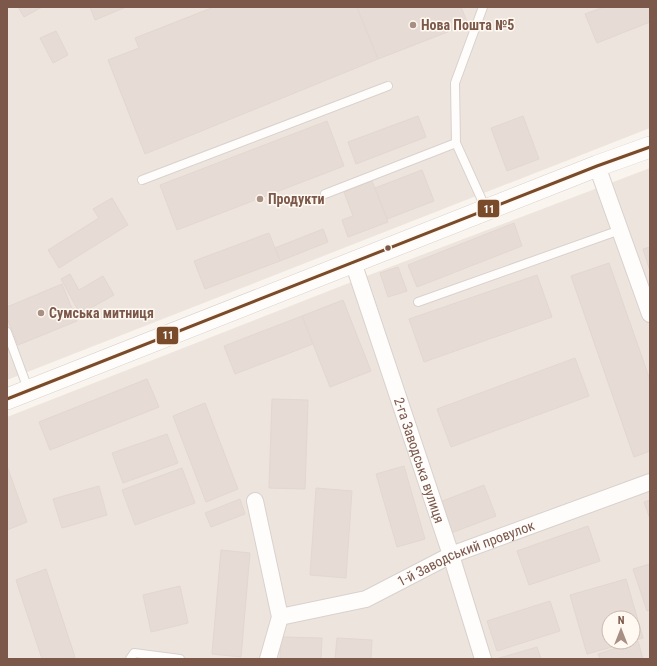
<svg xmlns="http://www.w3.org/2000/svg" width="657" height="666" viewBox="0 0 657 666" font-family="'Roboto Condensed',sans-serif">
<style>
.industrial{fill:#ede4de;fill-rule:evenodd}
.building{fill:#e7dcd5;stroke:#e3d7d0}
.lines{fill:none;stroke-linecap:round;stroke-linejoin:round}
.service-casing{stroke:#d9d1cc;stroke-width:10}
.minor-casing{stroke:#d9d1cc;stroke-width:18}
.tertiary-casing{stroke:#d9d1cc;stroke-width:22}
.service{stroke:#fefdfc;stroke-width:8}
.minor{stroke:#fefdfc;stroke-width:16}
.tertiary{stroke:#fefdfc;stroke-width:21}
.bus-1-casing{stroke:#fff9f2;stroke-width:6}
.bus-1{stroke:#7a4b2a;stroke-width:3}
.poi-dot{fill:#a88f83;stroke:#fff9f2;stroke-width:1.5}
.bus-dot{fill:#7c584a;stroke:#fff9f2;stroke-width:1.5}
.labels{text-anchor:middle;dominant-baseline:central;stroke-width:3;stroke-linejoin:round;paint-order:stroke}
.poi-label{font-size:14px;font-weight:bold;fill:#7c584a;stroke:#fff9f2;text-anchor:start}
.street-label{font-size:14px;fill:#7c584a;stroke:#fff9f2}
.line-badge{stroke:#fff9f2;stroke-width:1.5}
.badge-label{font-size:11px;text-anchor:middle;font-weight:bold;fill:#fff}
</style>
<rect width="100%" height="100%" fill="#faf4ee"/>
<!-- industrial -->
<g class="industrial">
<path d="M7,7H650V128L7,380Z"/>
<path d="M650,168V659H7V417L382,270ZM609,618H633V642H609Z"/>
</g>
<!-- building -->
<g class="building">
<path d="M18,7H42L24,17Z"/>
<path d="M90,7H126L95,20Z"/>
<path d="M214,7H357L378,59L145,154L108,60L139,48L135,38Z"/>
<path d="M357,7H461L468,24L378,59Z"/>
<path d="M604,7H650V22L597,43L585,14Z"/>
<path d="M56,31L68,55L53,63L40,38Z"/>
<path d="M418,116L426,137L356,164L348,142Z"/>
<path d="M523,116L539,159L507,171L491,128Z"/>
<path d="M327,121L344,166L177,230L160,185Z"/>
<path d="M422,170L434,201L387,219L375,188Z"/>
<path d="M372,181L388,222L348,237L342,220L353,216L344,192Z"/>
<path d="M112,198L128,225L59,268L48,250L99,218L93,209Z"/>
<path d="M514,223L522,246L417,287L408,265Z"/>
<path d="M323,229L328,242L280,261L275,248Z"/>
<path d="M269,233L280,261L205,289L194,261Z"/>
<path d="M650,247V271L643,249Z"/>
<path d="M609,263L650,380V451L634,457L571,276Z"/>
<path d="M398,267L407,291L388,297L380,273Z"/>
<path d="M70,274L79,290L103,276L114,295L80,314L61,279Z"/>
<path d="M537,275L552,317L424,362L409,319Z"/>
<path d="M62,284L77,321L18,345L7,318V307Z"/>
<path d="M343,300L371,371L330,387L302,316Z"/>
<path d="M302,316L313,344L235,374L224,346Z"/>
<path d="M575,358L589,396L451,447L437,409Z"/>
<path d="M147,379L159,407L50,450L39,422Z"/>
<path d="M272,399L308,400L305,489L269,488Z"/>
<path d="M205,403L238,489L206,502L173,416Z"/>
<path d="M167,434L178,463L123,483L112,453Z"/>
<path d="M7,466L27,522L7,530Z"/>
<path d="M404,466L425,539L397,547L376,474Z"/>
<path d="M182,468L195,503L135,525L122,490Z"/>
<path d="M484,485L496,516L451,533L440,502Z"/>
<path d="M99,486L107,515L62,528L53,499Z"/>
<path d="M316,488L352,491L346,578L310,575Z"/>
<path d="M240,499L245,514L211,527L205,513Z"/>
<path d="M650,500V519L644,502Z"/>
<path d="M588,526L600,561L529,585L517,551Z"/>
<path d="M221,550L250,553L241,657L212,654Z"/>
<path d="M650,564V610L647,611L633,569Z"/>
<path d="M46,569L75,657L68,659H42L16,580Z"/>
<path d="M626,579L643,638L633,641V618H609V642H630L587,654L570,595Z"/>
<path d="M180,586L188,623L151,632L143,595Z"/>
<path d="M550,601L560,631L497,651L487,621Z"/>
<path d="M281,637L322,638L321,659H280Z"/>
<path d="M337,638L372,640L371,659H335Z"/>
<path d="M638,641L643,659H600L598,654Z"/>
<path d="M537,647L541,659H496Z"/>
</g>
<g class="lines">
<!-- service casing -->
<g class="service-casing">
<g id="service">
<path d="M483,7L455,83L456,143L486,209"/>
<path d="M142,180L388,86"/>
<path d="M325,194L456,143"/>
<path d="M418,302L620,230"/>
<path d="M7,332L28,389"/>
<path d="M130,659L134,653L180,659"/>
</g>
</g>
<!-- minor casing -->
<g class="minor-casing">
<g id="minor">
<path d="M597,166L650,314"/>
<path id="s1" d="M353,262L451,555L483,659"/>
<path d="M255,501L280,617L268,659"/>
<path id="s2" d="M280,617L366,599L451,555L650,482"/>
</g>
</g>
<!-- tertiary casing -->
<g class="tertiary-casing">
<path id="tertiary" d="M7,399L597,166L650,147"/>
</g>
<!-- service -->
<use href="#service" class="service"/>
<!-- minor -->
<use href="#minor" class="minor"/>
<!-- tertiary -->
<use href="#tertiary" class="tertiary"/>
<!-- bus-1 casing -->
<g class="bus-1-casing">
<path id="bus-1" d="M7,399L597,166L650,147"/>
</g>
<!-- bus-1 -->
<use href="#bus-1" class="bus-1"/>
</g>
<!-- markers -->
<g class="poi-dot">
<circle cx="413" cy="25" r="4"/>
<circle cx="260" cy="199" r="4"/>
<circle cx="41" cy="313" r="4"/>
</g>
<circle class="bus-dot" cx="388" cy="248" r="3.5"/>
<g class="labels">
<!-- poi labels -->
<g class="poi-label">
<text x="421" y="25">Нова Пошта №5</text>
<text x="268" y="199">Продукти</text>
<text x="49" y="313">Сумська митниця</text>
</g>
<!-- street labels -->
<g class="street-label">
<text stroke="none"><textPath href="#s1" startOffset="209">2-га Заводська вулиця</textPath></text>
<text stroke="none"><textPath href="#s2" startOffset="198">1-й Заводський провулок</textPath></text>
</g>
</g>
<g class="line-badge">
<rect x="477" y="199" width="23" height="19" rx="4" fill="#7a4b2a"/>
<rect x="156" y="326" width="23" height="19" rx="4" fill="#7a4b2a"/>
</g>
<g class="badge-label">
<text x="489" y="213">11</text>
<text x="168" y="339">11</text>
</g>
<!-- border -->
<rect width="657" height="666" fill="none" stroke="#7c584a" stroke-width="16"/>
<!-- north arrow -->
<g transform="translate(621 630)"><circle r="19" fill="#fff9f2" stroke="#cbb9af"/>
<path d="M0-3L7 15L0 10L-7 15Z" fill="#a88f83"/>
<text y="-6" font-size="11" font-weight="bold" text-anchor="middle" fill="#7c584a">N</text>
</g>
</svg>
